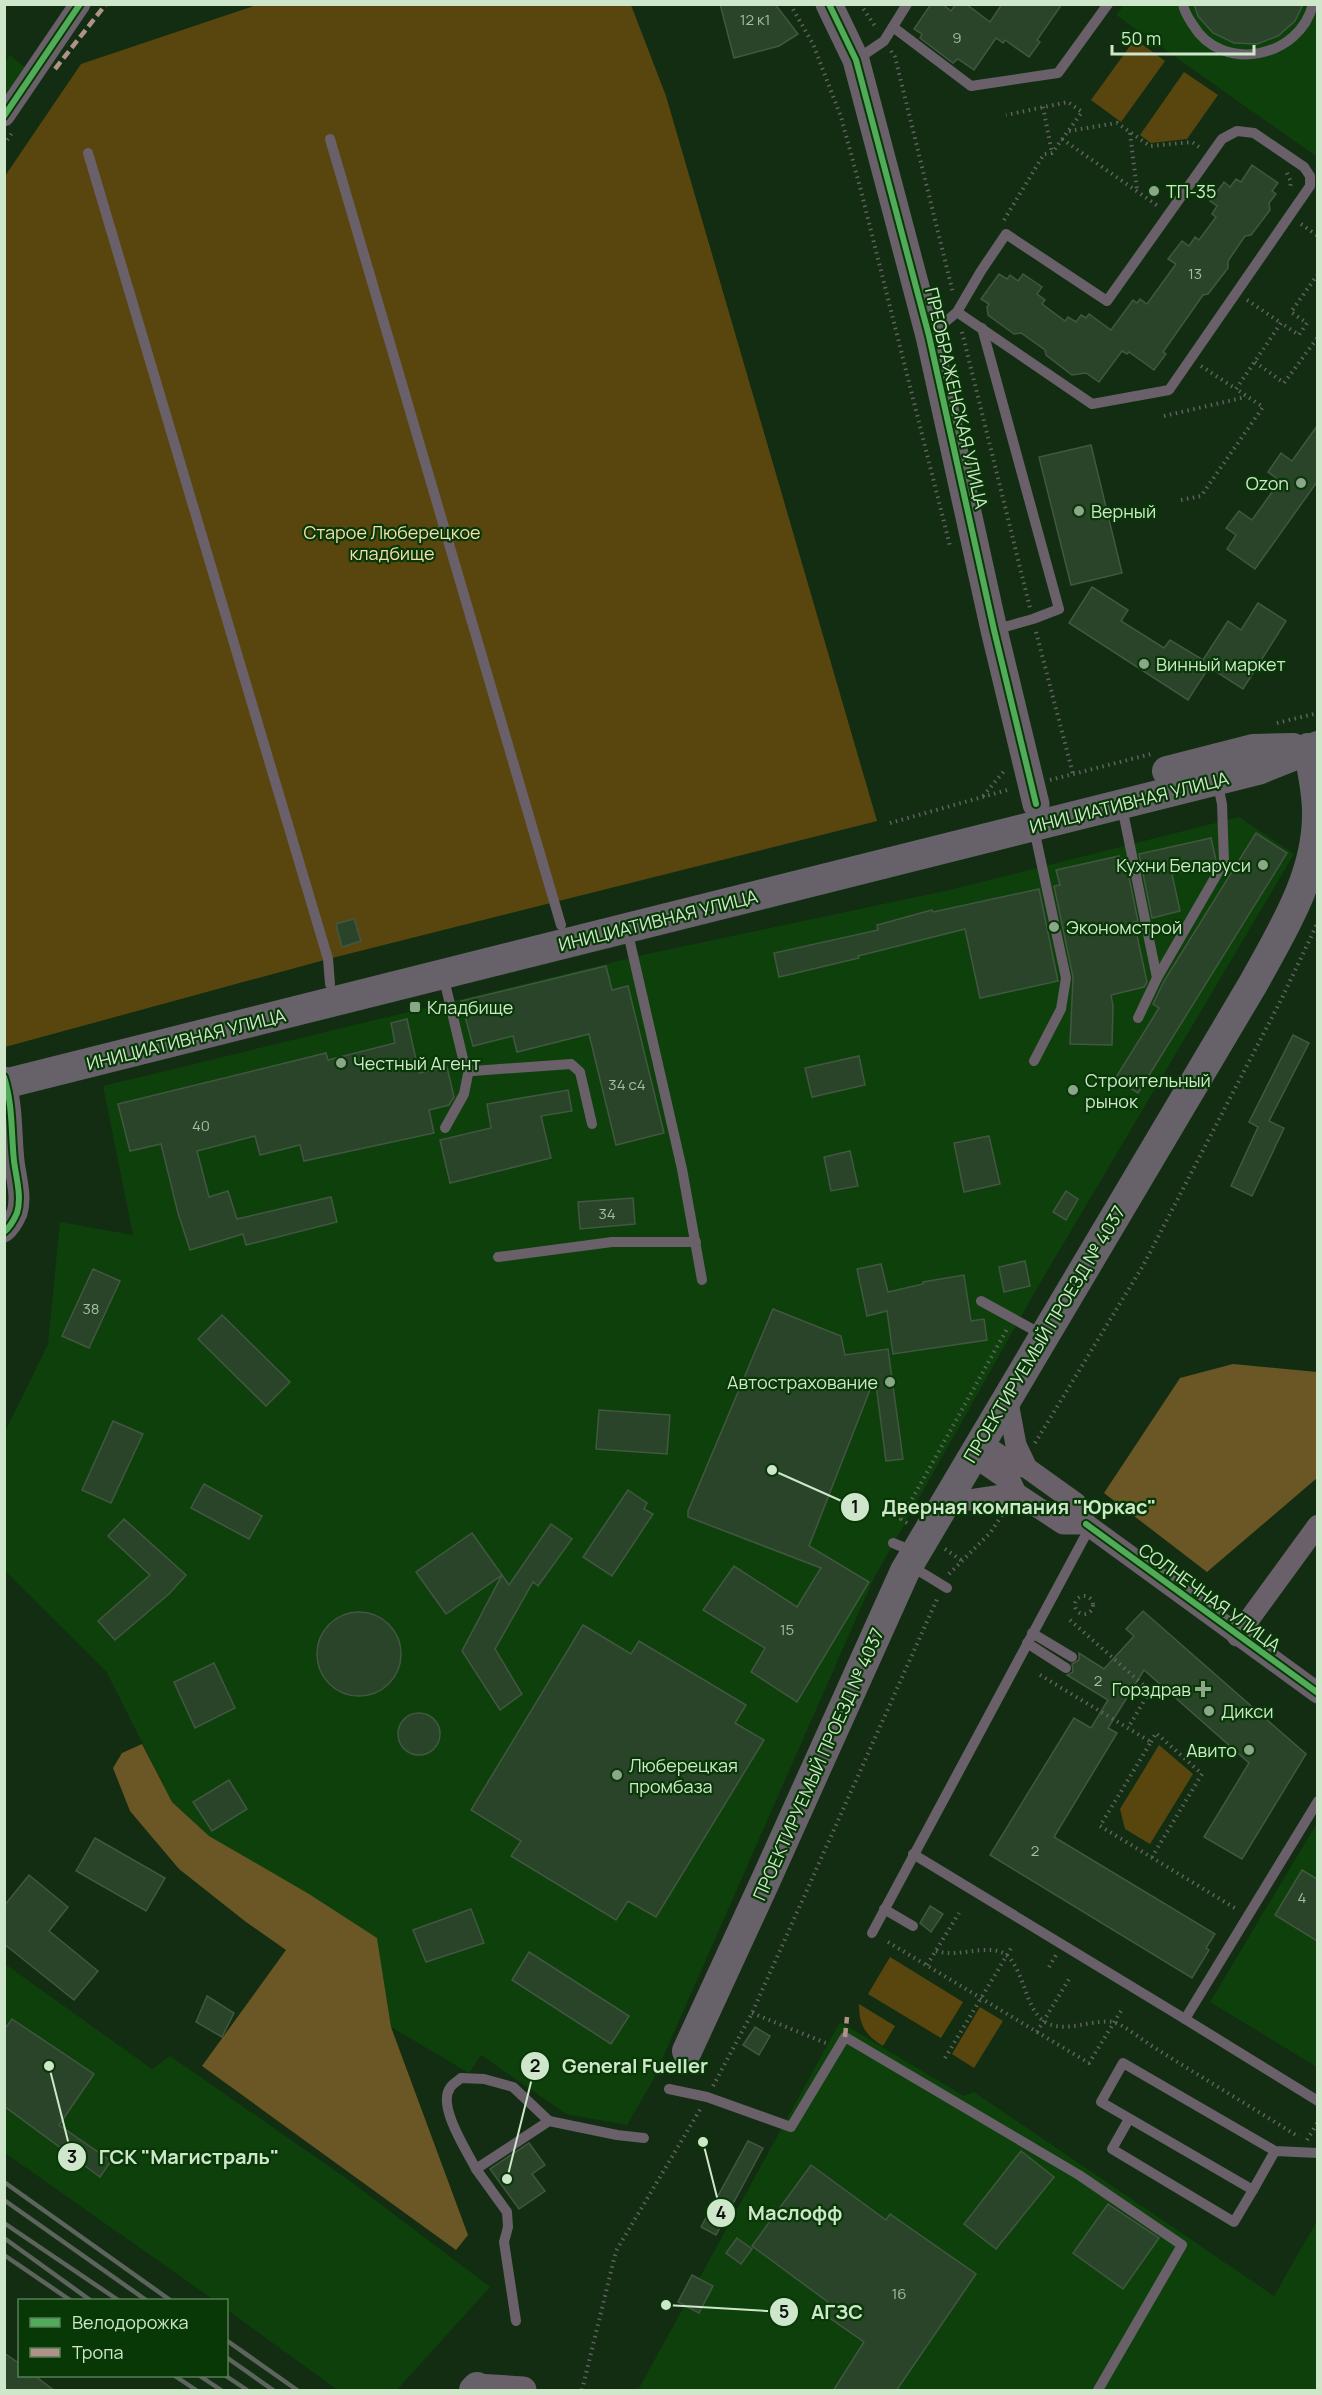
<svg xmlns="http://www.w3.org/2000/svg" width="1322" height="2395" viewBox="0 0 1322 2395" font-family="Manrope,sans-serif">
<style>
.built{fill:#0e400b}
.green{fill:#59460f}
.forest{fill:#6b5725}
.building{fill:#294428;stroke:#425741;stroke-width:1.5}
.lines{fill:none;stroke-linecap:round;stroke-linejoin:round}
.path{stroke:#606261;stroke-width:4;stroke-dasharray:1.5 4.5;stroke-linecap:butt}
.service{stroke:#69606a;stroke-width:10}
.minor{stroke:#69606a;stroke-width:21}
.tertiary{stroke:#69606a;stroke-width:27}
.secondary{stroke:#676269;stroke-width:30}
.rail{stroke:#5d645d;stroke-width:4.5}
.quiet{stroke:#af9288;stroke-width:4.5;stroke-dasharray:9 4.5;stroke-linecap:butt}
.cycleway-casing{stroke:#083806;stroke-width:10}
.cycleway{stroke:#51ab58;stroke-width:6}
.poi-dot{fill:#8ca68a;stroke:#083806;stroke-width:2}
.labels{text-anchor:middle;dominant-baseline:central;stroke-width:4.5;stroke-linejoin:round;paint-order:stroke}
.number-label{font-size:15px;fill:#a5bea2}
.poi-label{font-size:18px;fill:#cee7cb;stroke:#083806;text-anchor:start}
.street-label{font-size:18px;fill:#cee7cb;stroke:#083806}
.park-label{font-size:18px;fill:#f6ddb0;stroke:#083806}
.leader{fill:none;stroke:#cee7cb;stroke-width:2}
.callout-dot{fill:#cee7cb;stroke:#083806;stroke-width:2}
.mark-label{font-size:18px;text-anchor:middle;font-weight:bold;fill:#111}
.callout-label{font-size:20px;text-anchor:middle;font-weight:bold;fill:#cee7cb;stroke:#083806;stroke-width:4.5;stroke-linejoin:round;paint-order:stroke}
</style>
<rect width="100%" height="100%" fill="#122d11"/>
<!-- built -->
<g class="built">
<path d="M1124,5H1317V157L1116,15Z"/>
<path d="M10,55L27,69L5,101V62Z"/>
<path d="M1239,817L1294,854L1036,1290L874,1578L653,2080L627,2125L566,2114L481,2055L469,2073L391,2027L377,1938L209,1836L172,1802L106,1671L5,1571L4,1434L48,1344L60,1222L133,1235L103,1086L647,954L949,890Z"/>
<path d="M1317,1823V2067L1210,2002Z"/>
<path d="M5,1964L152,2069L170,2056L350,2181L490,2287L397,2390H338L227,2310L226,2300H214L5,2153Z"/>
<path d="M840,2022L964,2096L974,2092L1274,2296L1317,2221V2390H638Z"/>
</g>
<!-- green -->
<g class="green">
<path d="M257,5H631L666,96L877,821L328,959L5,1047V176L81,64Z"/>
<path d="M1135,39L1165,61L1121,122L1091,100Z"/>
<path d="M1184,72L1218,95L1187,139L1151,143L1140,135Z"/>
<path d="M1159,1745L1193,1774L1150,1844L1125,1829L1120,1809Z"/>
<path d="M890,1957L963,2002L941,2038L868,1994Z"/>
<path d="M859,2004L895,2026L883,2046C865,2035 859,2025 859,2004Z"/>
<path d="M980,2007L1003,2021L974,2068L952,2054Z"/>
</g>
<!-- forest -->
<g class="forest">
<path d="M1233,1364L1317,1372V1478L1207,1572L1104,1493L1180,1378Z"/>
<path d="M142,1744L172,1802L209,1836L309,1894L377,1938L391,2027L468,2235L456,2250L202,2066L286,1950L246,1922L179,1869L130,1811L113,1768L122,1753Z"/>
</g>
<!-- building -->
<g class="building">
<path d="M720,4H775L798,34L779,46L734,58Z"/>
<path d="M931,4H942L951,11L956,4H966L990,22L1002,4H1062L1037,40L1040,42L1029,57L1005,40L1003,43L996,38L974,70L958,59L953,63L920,38L922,34L914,29Z"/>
<path d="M1194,4H1303L1295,21L1278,36L1257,44L1234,43L1213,33L1198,16Z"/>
<path d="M1252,165L1278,183L1272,191L1276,194L1269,203L1270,210L1251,235L1245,236L1228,261V268L1208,294L1203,295L1163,352L1166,354L1154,370L1129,352L1127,354L1122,351L1099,382L1086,373L1072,375L1046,355L1045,350L1021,333L1014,334L988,315L987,307L989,304L981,299L999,274L1007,279L1010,275L1018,281L1023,274L1042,287L1037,294L1045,300L1042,304L1065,321L1068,317L1076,322L1081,315L1086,318L1089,314L1111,330L1133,300L1137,303L1140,299L1147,304L1176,264L1168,259L1182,241L1189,246L1195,237L1199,240L1216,217L1212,214L1217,206L1210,201L1224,182L1230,187L1236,179L1241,182Z"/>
<path d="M1317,426V482L1255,569L1227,549L1236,535L1226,528L1239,511L1252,520L1280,481L1268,472L1281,453L1292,461Z"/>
<path d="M1091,445L1122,573L1071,585L1039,457Z"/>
<path d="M1092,587L1128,610L1121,621L1164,648L1170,640L1203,660L1228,621L1241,630L1258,603L1286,621L1243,689L1209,667L1188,700L1069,623Z"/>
<path d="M1256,833L1287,853L1138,1093L1115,1079L1159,1008L1153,1004L1164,981Z"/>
<path d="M1211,838L1216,860L1214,865L1172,874L1180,911L1152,918L1139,854Z"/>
<path d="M1119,856L1120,859L1125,858L1138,921L1134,922L1147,982L1144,987L1111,995L1113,1006L1112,1045L1070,1044L1073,977L1054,886L1060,885L1056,870Z"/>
<path d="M1039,889L1058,981L980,998L965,929L858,956L859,958L779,977L774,953L878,930L877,925L932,910L933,912Z"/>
<path d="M354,919L361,941L342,947L336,924Z"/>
<path d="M606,966L612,990L628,986L664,1133L616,1145L589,1034L517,1052L513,1036L473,1046L461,1001Z"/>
<path d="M407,1019L419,1073L447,1067L454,1097L449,1105L429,1110L434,1133L304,1161L300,1145L260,1155L255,1136L197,1151L209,1197L228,1191L237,1219L331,1197L337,1222L246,1245L243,1234L190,1250L178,1213L161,1144L130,1151L118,1104L326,1053L328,1060L395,1043L391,1023Z"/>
<path d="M1293,1035L1309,1043L1269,1121L1284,1128L1252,1196L1231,1186L1258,1127L1249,1122Z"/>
<path d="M859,1056L865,1085L812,1097L805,1068Z"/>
<path d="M568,1090L572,1111L541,1116L551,1158L450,1183L440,1140L491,1128L487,1104Z"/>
<path d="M989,1136L1000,1184L964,1192L954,1143Z"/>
<path d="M850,1151L858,1186L831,1191L824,1157Z"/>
<path d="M1066,1191L1078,1199L1066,1220L1053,1212Z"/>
<path d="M633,1198L635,1224L580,1229L578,1202Z"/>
<path d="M1025,1261L1030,1286L1004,1292L999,1267Z"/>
<path d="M881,1264L888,1292L923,1284V1282L964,1275L971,1321L984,1319L987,1340L893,1354L887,1311L867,1316L857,1269Z"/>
<path d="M93,1269L120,1281L89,1348L62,1336Z"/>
<path d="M773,1309L841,1336L845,1355L888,1349L903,1459L886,1461L875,1377L809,1546L869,1582L797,1702L751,1672L765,1648L703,1610L734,1566L797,1607L821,1568L688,1517V1511Z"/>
<path d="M222,1315L290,1382L266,1406L198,1339Z"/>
<path d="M599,1410L670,1415L667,1454L596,1449Z"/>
<path d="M113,1421L143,1434L111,1503L82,1490Z"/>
<path d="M204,1484L262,1516L249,1539L191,1508Z"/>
<path d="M628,1490L647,1503L644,1509L653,1514L612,1576L583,1557Z"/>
<path d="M124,1519L186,1575L170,1593L115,1640L98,1621L150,1575L108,1536Z"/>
<path d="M551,1524L572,1539L538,1586L533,1582L495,1649L522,1694L500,1710L462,1651L502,1575L509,1585Z"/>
<path d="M472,1533L502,1575L446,1614L416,1572Z"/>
<path d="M1143,1611L1306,1754L1242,1859L1204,1837L1249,1763L1144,1670L1108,1728L1117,1733L1054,1837L1215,1934L1206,1948L1209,1950L1192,1978L990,1855L1074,1718L1091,1728L1108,1700L1067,1675L1073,1672L1072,1664L1079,1660V1653L1104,1669L1134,1636L1126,1629Z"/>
<circle cx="359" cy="1654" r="42"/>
<path d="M583,1625L631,1654L639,1641L746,1705L735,1723L764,1740L656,1917L628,1901L616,1920L511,1856L521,1841L471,1810Z"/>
<path d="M214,1663L235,1708L195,1728L174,1682Z"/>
<circle cx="419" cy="1734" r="21"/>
<path d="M229,1780L247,1809L212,1831L193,1802Z"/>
<path d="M95,1838L165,1878L146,1911L76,1871Z"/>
<path d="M1302,1870L1317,1879V1941L1275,1915Z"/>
<path d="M29,1875L68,1907L49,1931L98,1971L74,2000L4,1944V1906Z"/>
<path d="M930,1906L943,1914L931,1932L920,1923Z"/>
<path d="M471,1909L484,1943L426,1962L413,1930Z"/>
<path d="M529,1952L629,2016L611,2044L512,1980Z"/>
<path d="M207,1996L234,2013L222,2037L196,2022Z"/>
<path d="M12,2019L94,2074L59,2125L111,2161L100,2177L4,2106V2030Z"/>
<path d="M755,2027L770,2036L759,2055L743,2045Z"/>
<path d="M748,2141L763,2148L716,2235L701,2227Z"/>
<path d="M529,2143L545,2165L532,2174L545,2191L519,2209L490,2169Z"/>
<path d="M1021,2151L1054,2177L996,2249L964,2224Z"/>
<path d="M811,2165L886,2220L890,2214L976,2274L896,2391H833L864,2342L821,2312L828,2302L752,2246Z"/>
<path d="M1108,2204L1159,2238L1123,2289L1073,2253Z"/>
<path d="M737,2238L752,2249L741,2264L726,2253Z"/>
<path d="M692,2275L713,2286L699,2313L678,2302Z"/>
<path d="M4,2353L20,2364V2376H35L55,2391H4Z"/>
</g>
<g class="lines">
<!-- path -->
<g class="path">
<path d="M790,4L813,44L841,117L860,187L950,546"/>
<path d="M860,4L877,29"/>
<path d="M891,51L895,57L953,293"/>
<path d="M1043,107L1052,153"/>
<path d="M1069,131L1117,123L1150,146L1192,142L1199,147"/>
<path d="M1130,133L1137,190"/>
<path d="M1062,139L1158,206"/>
<path d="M4,145L12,133"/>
<path d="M1287,173L1291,182L1290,188"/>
<path d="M1004,220L1044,154L1052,153L1082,112L1068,102L1006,115"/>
<path d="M1301,224L1318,236"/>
<path d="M1247,300L1281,323"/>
<path d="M962,332L1030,608"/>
<path d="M1255,362L1284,383L1318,337"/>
<path d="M1201,366L1236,389L1281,323L1299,335L1307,323L1291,312L1318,274"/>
<path d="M1164,416L1246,397"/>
<path d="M1181,500L1201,496L1263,407L1236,389"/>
<path d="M1036,632L1073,774"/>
<path d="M1277,723L1318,713"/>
<path d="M1050,780L1151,754"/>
<path d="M983,796L1005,770"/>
<path d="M890,823L1011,789"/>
<path d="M1035,1443L1144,1264L1282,998L1318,922"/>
<path d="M907,1523L901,1519L1007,1329"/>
<path d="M945,1549L961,1560"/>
<path d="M949,1574L990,1533L1002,1515"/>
<circle cx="1084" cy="1605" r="9"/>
<path d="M1070,1620L1150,1691L1128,1728"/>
<path d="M1040,1675L1151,1742L1100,1826L1238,1910"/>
<path d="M1151,1742L1156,1733L1202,1774L1152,1857"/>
<path d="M888,1942L1037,2032L1069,1979"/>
<path d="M936,1951C958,1958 985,1944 1003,1953C1024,1964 1024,2009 1045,2022C1065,2034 1091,2019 1113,2022C1123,2024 1145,2042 1155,2048C1203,2078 1251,2107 1299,2137"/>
<path d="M927,1965L959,1913"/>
<path d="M1049,1967L1056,1955"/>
<path d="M752,2013L826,2043"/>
<path d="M1037,2032L1089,2063L1121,2011"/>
<path d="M945,2058L1013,1945"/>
<path d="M713,2086L752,2013L938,1597"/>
<path d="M1307,2140L1318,2122"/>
<path d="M582,2390L616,2251L701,2108"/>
</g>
<!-- service -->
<g class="service">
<path d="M1183,4C1184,12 1189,19 1193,25C1222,74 1300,58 1313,4"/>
<path d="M893,27L971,86L1058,73L1108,4"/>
<path d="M856,60L884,41L907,4"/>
<path d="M330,139L561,925"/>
<path d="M88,153L328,959L330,984"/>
<path d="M982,328L1059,609L1033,619L994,630"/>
<path d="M929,336L957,312L981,271L1006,234L1107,301L1222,139L1237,131L1254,133L1304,167L1310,176V186L1169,390L1092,404L957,312"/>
<path d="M1122,807L1157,978L1224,862L1222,804L1217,781"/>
<path d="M627,929L682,1169L702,1280"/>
<path d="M443,975L465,1067L473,1071L571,1064L580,1072L592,1124"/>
<path d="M1138,1018L1157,978"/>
<path d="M1034,1061L1061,1009L1066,978L1034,829"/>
<path d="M445,1128L464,1094L469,1069"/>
<path d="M498,1257L612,1242H696"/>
<path d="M981,1301L1043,1335"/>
<path d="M893,1543L915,1552"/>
<path d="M911,1566L947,1588"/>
<path d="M1032,1633L1072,1657"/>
<path d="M1027,1643L1066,1668"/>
<path d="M913,1854L1185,2019L1318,1801"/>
<path d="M884,1909L913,1926"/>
<path d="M872,1933L1090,1527"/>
<path d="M1185,2019L1318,2101"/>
<path d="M669,2089L707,2097L791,2127L845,2037L1079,2175L1182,2245L1098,2390"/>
<path d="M1129,2119L1112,2149L1234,2222L1253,2190"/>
<path d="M1275,2151L1253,2190L1101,2102L1123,2063L1275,2151L1318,2153"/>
<path d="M476,2169C467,2151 437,2106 450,2088C452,2084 458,2081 461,2078L484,2079L513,2087L549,2121"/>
<path d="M516,2321L504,2242L508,2227L507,2212L476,2169L549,2121L617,2135L644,2138"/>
</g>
<!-- minor -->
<g class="minor">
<path d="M4,116L80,4"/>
<path d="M4,1077C13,1105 11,1133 14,1161C16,1177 22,1197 17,1213C14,1220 10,1227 4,1232"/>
<path d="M1007,1397L1016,1445L1027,1468"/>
<path d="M980,1442L1013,1464L1027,1468L1076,1503L1086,1524"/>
<path d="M972,1455L1011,1482L1016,1493L1063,1524H1086"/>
<path d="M943,1504L1016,1493"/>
<path d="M1086,1524L1318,1693"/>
<path d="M1237,1636L1318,1525"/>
</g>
<!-- tertiary -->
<g class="tertiary">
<path d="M829,4L856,60L929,336L994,630L1036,804"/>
<path d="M477,2387L523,2390"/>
</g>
<!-- secondary -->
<g class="secondary">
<path d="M1167,771L1253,749L1293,748"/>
<path d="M4,1084L1258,770L1318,746"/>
<path d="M687,2051L764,1884L905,1571L1253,984C1282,931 1318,875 1317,812C1317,791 1312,769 1308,748"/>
<path d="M474,2390L477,2387"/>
</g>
<!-- rail -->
<g class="rail">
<path d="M4,2182L170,2300"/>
<path d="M4,2200L146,2300"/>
<path d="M4,2223L118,2300"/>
<path d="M4,2238L90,2300"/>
<path d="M4,2255L70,2300"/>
<path d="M226,2340L297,2390"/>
<path d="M226,2357L273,2390"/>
<path d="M175,2376L196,2390"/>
<path d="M200,2376L221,2390"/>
<path d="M226,2376L247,2390"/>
</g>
<!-- quiet -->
<g class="quiet">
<path d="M55,69L106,4"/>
<path d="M845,2037L847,2017"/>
</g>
<!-- cycleway casing -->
<g class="cycleway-casing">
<g id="cycleway">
<path d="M829,4L856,60L929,336L994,630L1036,804"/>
<path d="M4,116L80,4"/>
<path d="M4,1077C13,1105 11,1133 14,1161C16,1177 22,1197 17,1213C14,1220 10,1227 4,1232"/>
<path d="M1086,1524L1318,1693"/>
</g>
</g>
<!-- cycleway -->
<use href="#cycleway" class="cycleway"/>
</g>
<!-- markers -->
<g class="poi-dot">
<circle cx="1154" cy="191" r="6"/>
<circle cx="1301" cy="483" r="6"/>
<circle cx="1079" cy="511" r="6"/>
<circle cx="1144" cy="664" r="6"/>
<circle cx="1263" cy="865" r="6"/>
<circle cx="1054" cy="927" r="6"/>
<rect x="409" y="1001" width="12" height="12" rx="3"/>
<circle cx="341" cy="1063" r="6"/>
<circle cx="1073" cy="1090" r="6"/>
<circle cx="890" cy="1382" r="6"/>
<path d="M1200 1680h6v6h6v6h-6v6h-6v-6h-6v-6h6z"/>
<circle cx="1209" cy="1711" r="6"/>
<circle cx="1249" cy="1750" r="6"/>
<circle cx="617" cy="1775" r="6"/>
</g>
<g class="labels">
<!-- number labels -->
<g class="number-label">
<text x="755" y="19">12 к1</text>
<text x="957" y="37">9</text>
<text x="1195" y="273">13</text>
<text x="627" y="1084">34 с4</text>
<text x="201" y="1125">40</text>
<text x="607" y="1213">34</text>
<text x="91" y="1308">38</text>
<text x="787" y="1629">15</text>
<text x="1098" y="1680">2</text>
<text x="1035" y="1850">2</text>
<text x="1302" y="1897">4</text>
<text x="899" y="2293">16</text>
</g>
<!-- poi labels -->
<g class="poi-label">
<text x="1166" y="191">ТП-35</text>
<text x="1289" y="483" text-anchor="end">Ozon</text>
<text x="1091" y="511">Верный</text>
<text x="1156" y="664">Винный маркет</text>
<text x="1251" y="865" text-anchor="end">Кухни Беларуси</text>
<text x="1066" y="927">Экономстрой</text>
<text x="427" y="1007">Кладбище</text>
<text x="353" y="1063">Честный Агент</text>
<text x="1085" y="1080">Строительный<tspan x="1085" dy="21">рынок</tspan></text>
<text x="878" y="1382" text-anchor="end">Автострахование</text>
<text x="1191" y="1689" text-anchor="end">Горздрав</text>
<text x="1221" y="1711">Дикси</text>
<text x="1237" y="1750" text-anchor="end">Авито</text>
<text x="629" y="1765">Люберецкая<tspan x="629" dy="21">промбаза</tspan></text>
</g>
<!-- street labels -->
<g class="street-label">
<text transform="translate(957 398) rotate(77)">ПРЕОБРАЖЕНСКАЯ УЛИЦА</text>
<text transform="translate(1129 802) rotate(-14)">ИНИЦИАТИВНАЯ УЛИЦА</text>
<text transform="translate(658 920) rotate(-14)">ИНИЦИАТИВНАЯ УЛИЦА</text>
<text transform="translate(186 1039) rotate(-14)">ИНИЦИАТИВНАЯ УЛИЦА</text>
<text transform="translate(1044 1334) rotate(-59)">ПРОЕКТИРУЕМЫЙ ПРОЕЗД № 4037</text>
<text transform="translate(1210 1597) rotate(36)">СОЛНЕЧНАЯ УЛИЦА</text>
<text transform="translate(818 1764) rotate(-66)">ПРОЕКТИРУЕМЫЙ ПРОЕЗД № 4037</text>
</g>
<!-- park labels -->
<g class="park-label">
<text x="392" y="532">Старое Люберецкое<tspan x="392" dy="21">кладбище</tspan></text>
</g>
</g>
<!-- callouts -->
<path class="leader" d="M772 1470L855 1507M507 2179L535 2066M49 2066L72 2157M703 2142L721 2213M666 2305L784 2312"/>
<g class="callout-dot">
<circle cx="772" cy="1470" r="6"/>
<circle cx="507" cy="2179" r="6"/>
<circle cx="49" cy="2066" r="6"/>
<circle cx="703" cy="2142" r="6"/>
<circle cx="666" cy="2305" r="6"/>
<circle cx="855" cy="1507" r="15"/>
<circle cx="535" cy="2066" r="15"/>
<circle cx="72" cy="2157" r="15"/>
<circle cx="721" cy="2213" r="15"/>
<circle cx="784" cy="2312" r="15"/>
</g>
<g class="mark-label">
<text x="855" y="1513">1</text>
<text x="535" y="2072">2</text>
<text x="72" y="2163">3</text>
<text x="721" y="2219">4</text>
<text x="784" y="2318">5</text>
</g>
<g class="callout-label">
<text x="1019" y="1514">Дверная компания "Юркас"</text>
<text x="635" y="2073">General Fueller</text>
<text x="189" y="2164">ГСК "Магистраль"</text>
<text x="795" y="2220">Маслофф</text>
<text x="837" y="2319">АГЗС</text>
</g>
<!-- border -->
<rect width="1322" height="2395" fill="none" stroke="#cee7cb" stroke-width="12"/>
<!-- legend -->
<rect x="18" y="2299" width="210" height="78" fill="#083806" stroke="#577e55" stroke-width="1.5"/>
<rect x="30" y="2318" width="30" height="9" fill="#51ab58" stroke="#577e55" stroke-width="1.5"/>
<text x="72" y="2329" font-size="18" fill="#cee7cb">Велодорожка</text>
<rect x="30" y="2348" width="30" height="9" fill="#af9288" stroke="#577e55" stroke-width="1.5"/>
<text x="72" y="2359" font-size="18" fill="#cee7cb">Тропа</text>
<!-- scale -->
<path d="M1112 45v9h142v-9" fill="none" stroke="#cee7cb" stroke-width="3"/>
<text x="1121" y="45" font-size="18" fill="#cee7cb" stroke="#083806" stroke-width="4.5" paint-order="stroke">50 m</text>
</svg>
